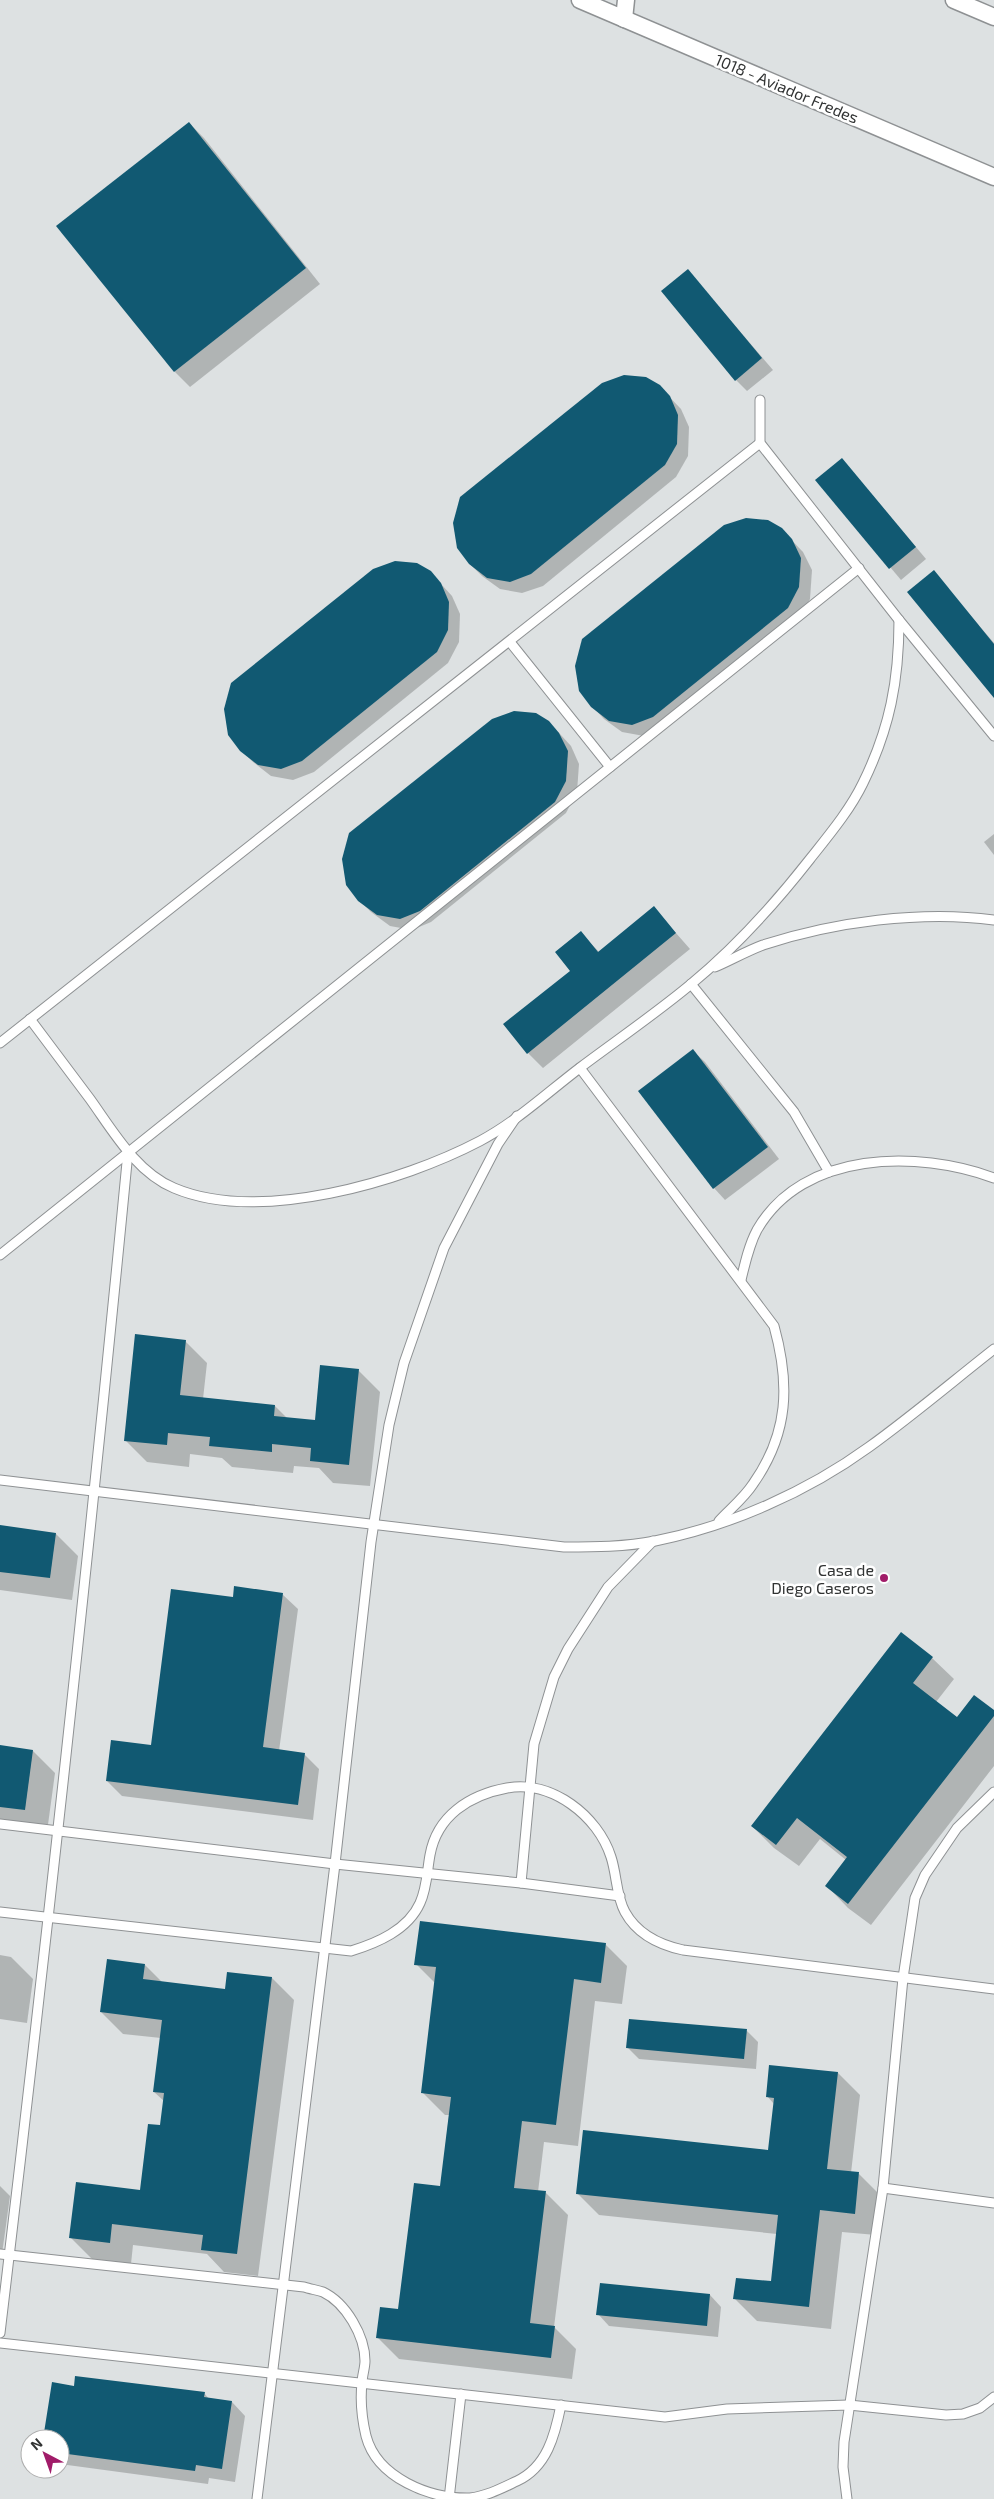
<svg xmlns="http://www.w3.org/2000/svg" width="994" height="2499" viewBox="0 0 994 2499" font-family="'Exo 2',sans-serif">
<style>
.shadow{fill:#0003}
.building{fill:#115972}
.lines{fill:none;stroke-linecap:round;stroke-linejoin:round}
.service-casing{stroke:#8e9193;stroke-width:11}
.minor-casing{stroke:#8e9193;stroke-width:19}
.service{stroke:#fff;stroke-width:9}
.minor{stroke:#fff;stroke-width:16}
.poi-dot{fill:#a11c69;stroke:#fff;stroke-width:2}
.labels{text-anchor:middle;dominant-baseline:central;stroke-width:5;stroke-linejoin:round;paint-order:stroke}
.street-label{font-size:16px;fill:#313333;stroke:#fff}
.poi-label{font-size:16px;fill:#313333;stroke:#fff;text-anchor:end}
</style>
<rect width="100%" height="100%" fill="#dde1e2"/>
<!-- shadow -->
<g class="shadow">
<path d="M189,123L204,138L320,284L190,387L175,372Z"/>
<path d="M688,271L773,370L747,391L736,380Z"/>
<path d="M659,386L681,409L689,427L688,456L676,477L543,586L522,593L500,589L482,576L470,564Z"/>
<path d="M842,459L926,559L901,580L817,480Z"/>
<path d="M781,529L803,552L812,570L810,599L799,620L644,736L622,732L604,719L592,706Z"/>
<path d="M430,572L452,596L460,614L459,642L448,663L314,772L293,780L271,776L253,762L241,750Z"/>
<path d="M933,572L994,643V697Z"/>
<path d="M549,722L571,746L579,764L577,792L566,813L431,922L412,930L390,926L371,912L359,900Z"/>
<path d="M994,834V855L984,842Z"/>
<path d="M654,908L690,949L543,1068L528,1053L571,971L581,933L599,952Z"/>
<path d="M693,1051L705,1062L779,1159L725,1200L714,1188L640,1091Z"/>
<path d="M185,1341L207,1363L203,1399L275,1406L288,1419L316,1422L358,1370L380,1392L370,1486L333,1483L319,1468L294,1466L293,1473L232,1467L222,1458L190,1454L189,1467L147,1462L125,1440Z"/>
<path d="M0,1526L56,1534L78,1556L72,1600L0,1590Z"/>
<path d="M282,1594L298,1609L279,1751L304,1754L319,1769L313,1820L122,1796L107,1781L152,1746L234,1598Z"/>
<path d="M932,1658L954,1679L936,1702L957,1719L994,1712V1766L871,1925L848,1908L827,1886L846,1860L820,1839L799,1866L774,1848L752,1826Z"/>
<path d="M0,1747L33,1751L55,1773L47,1832L0,1825Z"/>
<path d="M605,1944L627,1966L622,2004L595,2001L578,2146L544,2142L538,2192L546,2193L568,2215L554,2327L576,2349L572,2379L399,2359L377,2337L400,2310L441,2187L449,2115H445L423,2093L436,1984L416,1964Z"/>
<path d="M0,1955L11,1957L33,1979L27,2023L0,2019Z"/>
<path d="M145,1965L163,1983L226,1991L272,1978L294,2000L258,2276L224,2272L207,2254L133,2245L131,2264L92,2259L70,2237L141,2191L161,2127L164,2101L154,2092L161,2038L123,2034L101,2012Z"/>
<path d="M747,2031L758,2042L756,2069L639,2059L628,2048Z"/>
<path d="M838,2073L860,2095L851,2173L859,2174L881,2196L876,2235L842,2232L831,2329L757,2321L735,2299L772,2283L777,2234L599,2215L577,2193L770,2151L774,2104L767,2096Z"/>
<path d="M0,2186L10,2196L2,2254H0Z"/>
<path d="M710,2295L721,2307L718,2337L609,2326L598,2314Z"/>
<path d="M75,2387L204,2393L209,2399L232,2402L245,2416L235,2482L209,2478L208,2484L60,2464V2439H45Z"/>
</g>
<!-- building -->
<g class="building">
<path d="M189,122L306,268L174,372L56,226Z"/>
<path d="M688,269L762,358L735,381L661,291Z"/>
<path d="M624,375L646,377L660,385L670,396L678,415L677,444L665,465L531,574L510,582L487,578L469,564L457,548L453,523L460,497L602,383Z"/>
<path d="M842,458L916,547L889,569L815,480Z"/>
<path d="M746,518L768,520L782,528L792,539L801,558L799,587L788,608L653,717L632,725L609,721L591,707L579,691L575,666L582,639L724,525Z"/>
<path d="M395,561L417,563L431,571L441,583L449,602L448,630L437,652L302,761L281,769L258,765L240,751L228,735L224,709L231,683L373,569Z"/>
<path d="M934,570L994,644V698L907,592Z"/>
<path d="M514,711L536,713L549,721L559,733L568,751L566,781L555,802L420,911L400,919L377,915L358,901L346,885L342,859L349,833L492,719Z"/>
<path d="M654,906L676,933L527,1054L503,1024L570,971L555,952L581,931L598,952Z"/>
<path d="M693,1049L768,1147L713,1189L638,1091Z"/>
<path d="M135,1334L186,1340L180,1395L275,1405L274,1416L315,1420L320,1365L359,1369L349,1465L310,1461L311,1448L272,1444V1452L209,1446L210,1437L168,1433L167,1445L124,1441Z"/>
<path d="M0,1525L56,1533L50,1578L0,1572Z"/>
<path d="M234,1586L283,1593L263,1747L305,1753L298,1805L106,1781L111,1740L151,1745L171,1589L233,1597Z"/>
<path d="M901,1632L933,1657L913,1683L957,1717L974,1695L994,1710V1716L848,1904L825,1886L847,1857L797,1818L776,1845L751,1826Z"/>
<path d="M0,1745L33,1750L25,1810L0,1807Z"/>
<path d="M420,1921L606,1943L601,1983L574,1979L556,2125L522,2121L514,2188L546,2191L530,2323L555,2326L551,2358L376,2338L380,2307L398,2309L414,2183L440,2186L451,2097L421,2093L436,1967L414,1965Z"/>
<path d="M107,1959L145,1964L143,1979L225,1989L227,1972L272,1977L237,2254L201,2250L203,2235L112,2224L110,2243L69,2238L76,2182L140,2190L148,2124L160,2125L164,2093L153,2092L162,2020L100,2012Z"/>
<path d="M629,2019L747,2029L744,2059L626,2048Z"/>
<path d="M769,2065L838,2072L827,2169L859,2172L855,2214L820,2210L809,2307L733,2299L736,2278L771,2281L778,2215L576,2194L583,2130L768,2150L774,2098L766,2097Z"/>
<path d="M600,2283L710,2294L707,2326L596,2315Z"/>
<path d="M75,2376L205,2392L204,2397L232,2401L222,2469L196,2465L195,2471L60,2453V2439H43L52,2382L74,2386Z"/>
</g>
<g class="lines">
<!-- service casing -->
<g class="service-casing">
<g id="service">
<path d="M760,400V443L899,620L994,736"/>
<path d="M510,642L610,767"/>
<path d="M715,967C731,960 747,951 763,945C833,922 922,910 994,920"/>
<path d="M691,984L794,1112L829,1172"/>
<path d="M30,1019C50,1046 70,1072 90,1099C113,1131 136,1172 174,1188C259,1224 402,1182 480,1141C516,1122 548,1092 581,1067C617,1040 655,1014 690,985C735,948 774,905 810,859C829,835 850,810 863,783C890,728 899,680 899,620"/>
<path d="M0,1043L760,443"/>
<path d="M580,1068L774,1326C790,1384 789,1433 753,1484C744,1498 730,1509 719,1521"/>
<path d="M0,1255L859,568"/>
<path d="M741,1280C745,1263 749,1245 757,1230C803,1150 918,1150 994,1178"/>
<path d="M0,1480L564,1547C594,1547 625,1547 655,1541C730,1526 807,1492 869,1447C912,1416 952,1382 994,1349"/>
<path d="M0,1824L335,1864L521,1883L620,1896"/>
<path d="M521,1883L534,1744L554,1677L568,1649L608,1587L653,1541"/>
<path d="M0,1912L351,1951C377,1943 408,1930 420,1903C427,1888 427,1871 430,1855C437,1816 469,1795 507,1788C552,1780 598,1816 611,1857C617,1875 616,1896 625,1912C637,1934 660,1945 683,1950L994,1989"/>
<path d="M883,2188L994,2203"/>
<path d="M0,2254L304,2287C310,2289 317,2290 323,2292C346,2303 365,2336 365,2361C365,2368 362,2376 362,2383C360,2401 362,2419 366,2436C377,2478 430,2499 470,2498C487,2496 502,2488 517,2481C547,2467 555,2435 561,2405"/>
<path d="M0,2333C47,1940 90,1546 128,1152"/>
<path d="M0,2343L665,2417L727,2409L849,2405L946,2415L963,2414L980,2408L994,2397"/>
<path d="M257,2499L335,1864L371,1542L389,1425L404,1363L444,1248L498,1144L517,1116"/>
<path d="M449,2499L461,2394"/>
<path d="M847,2499L843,2467L844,2442L883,2188L903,1978L915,1898L925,1875L957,1828L994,1792"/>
</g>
</g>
<!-- minor casing -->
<g class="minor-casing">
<g id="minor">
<path d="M580,0L994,177"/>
<path d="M954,0L994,17"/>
<path d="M624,19L626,0"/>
</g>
</g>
<!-- service -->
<use href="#service" class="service"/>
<!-- minor -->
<use href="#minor" class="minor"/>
</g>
<!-- markers -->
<circle class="poi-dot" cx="884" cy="1578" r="5"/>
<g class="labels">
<!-- street labels -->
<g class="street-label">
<text transform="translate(787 88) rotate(23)">1018 - Aviador Fredes</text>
</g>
<!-- poi labels -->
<g class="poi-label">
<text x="874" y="1569">Casa de<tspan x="874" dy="18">Diego Caseros</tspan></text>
</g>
</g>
<!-- north arrow -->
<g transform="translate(45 2454) rotate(319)"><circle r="24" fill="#ffffff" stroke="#adadad"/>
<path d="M0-4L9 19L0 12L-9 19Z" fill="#a11c69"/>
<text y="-8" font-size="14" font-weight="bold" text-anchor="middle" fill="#313333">N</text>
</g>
</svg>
